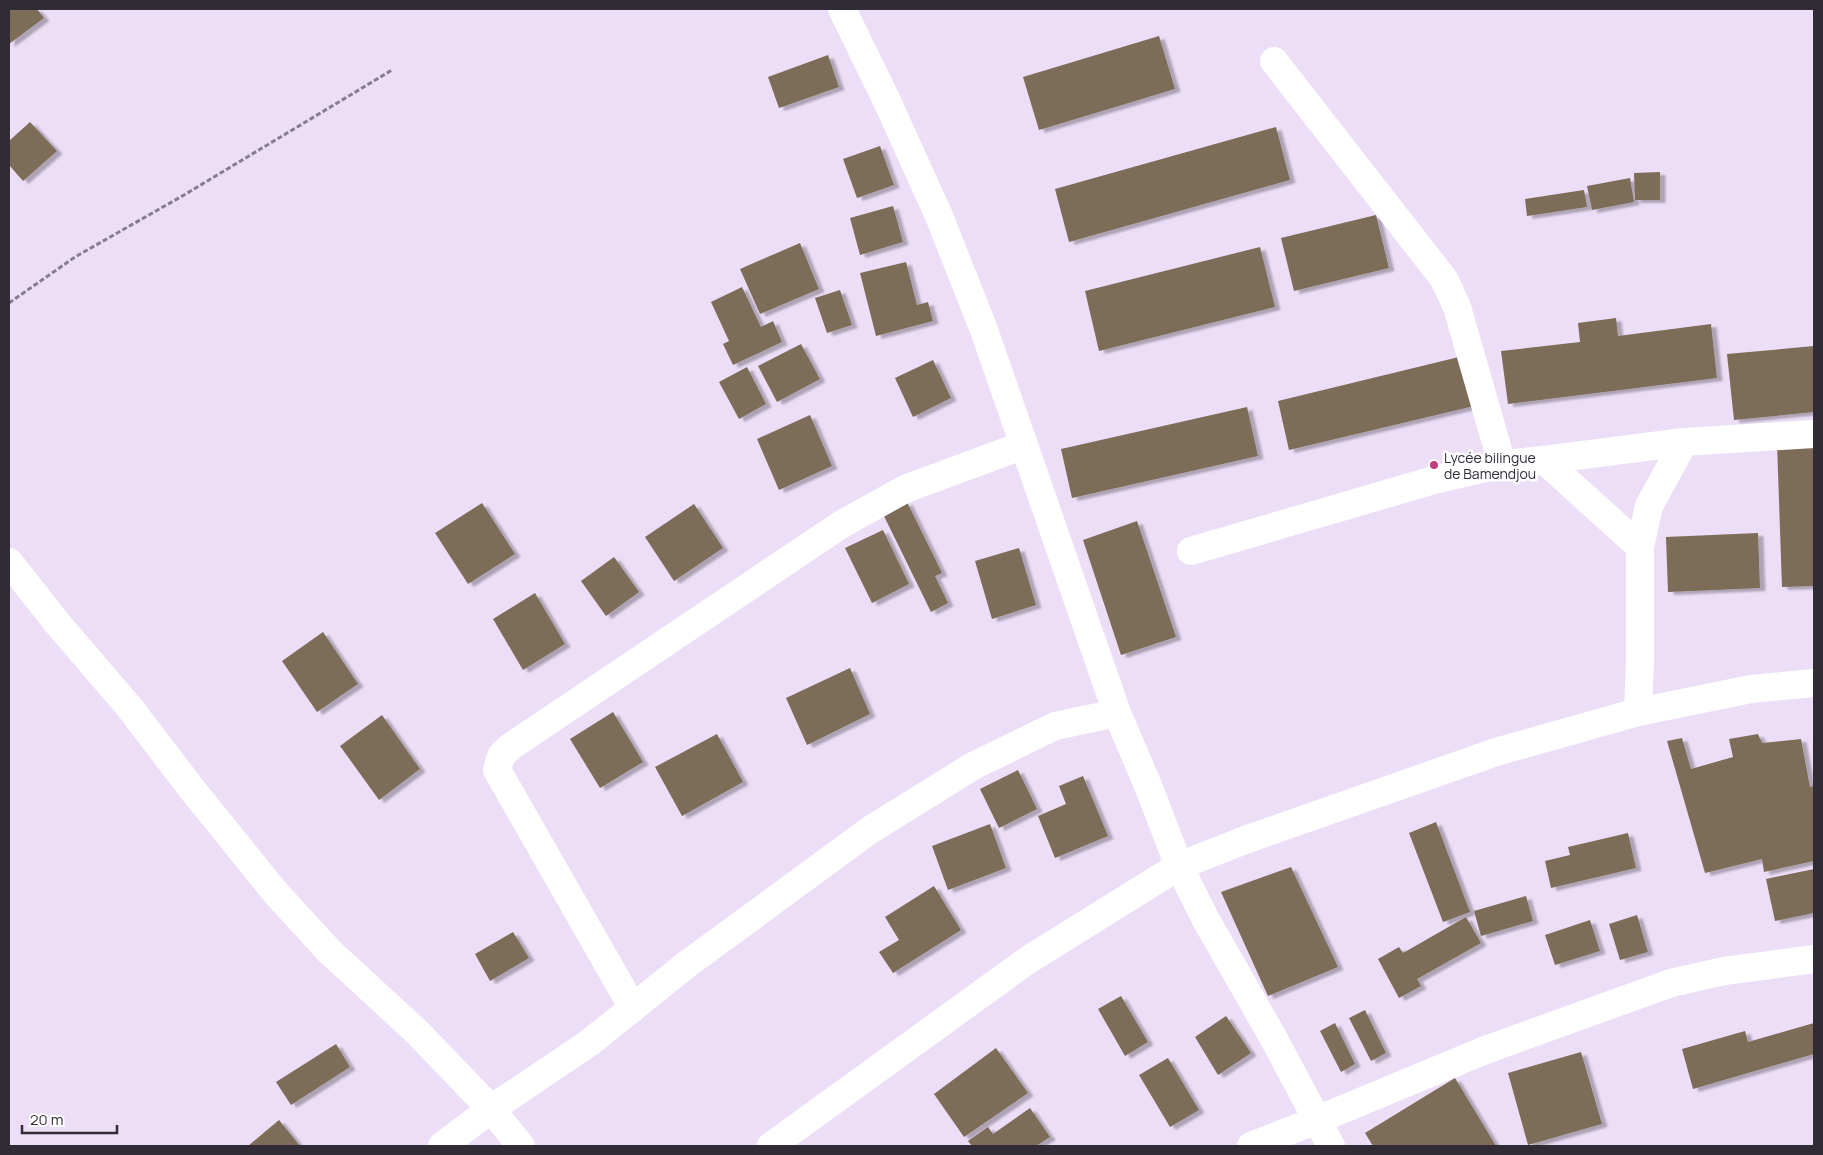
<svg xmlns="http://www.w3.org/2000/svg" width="1823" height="1155" viewBox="0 0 1823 1155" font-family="Manrope,sans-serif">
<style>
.building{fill:#7c6c58;filter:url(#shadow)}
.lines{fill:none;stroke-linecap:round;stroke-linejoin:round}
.path{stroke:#867d8d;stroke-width:3;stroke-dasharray:5 2.5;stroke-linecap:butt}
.minor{stroke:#fff;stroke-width:28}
.secondary{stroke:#fff;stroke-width:28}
.poi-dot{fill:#c23c7e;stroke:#fff;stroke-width:2}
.labels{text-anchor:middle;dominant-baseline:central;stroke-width:5;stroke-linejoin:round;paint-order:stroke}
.poi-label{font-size:14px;fill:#302b35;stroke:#fff;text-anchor:start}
</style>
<defs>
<filter id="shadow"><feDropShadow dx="5.5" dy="3" stdDeviation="1" flood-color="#0004"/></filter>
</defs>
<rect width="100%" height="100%" fill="#ecdef7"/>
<!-- building -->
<g class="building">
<path d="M9,9H37L44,18L9,44Z"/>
<path d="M1159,36L1175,89L1039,130L1023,77Z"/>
<path d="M828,55L839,87L779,108L768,77Z"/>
<path d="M30,122L57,151L23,181L9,165V141Z"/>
<path d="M1276,127L1290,180L1069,242L1055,189Z"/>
<path d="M880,146L894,185L857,198L843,159Z"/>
<path d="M1660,172V200H1635L1634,173Z"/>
<path d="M1630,178L1634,202L1592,210L1587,186Z"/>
<path d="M1584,190L1587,207L1527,216L1525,199Z"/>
<path d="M893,206L903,242L860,255L850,218Z"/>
<path d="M1376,215L1389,268L1294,291L1281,238Z"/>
<path d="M800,243L819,289L760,314L740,269Z"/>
<path d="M1260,247L1275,307L1099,351L1085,291Z"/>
<path d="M906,262L917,305L928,302L933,321L876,336L860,273Z"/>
<path d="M742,287L761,327L773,321L782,342L733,365L723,344L729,341L711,302Z"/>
<path d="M840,290L852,325L827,333L815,298Z"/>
<path d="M1616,318L1618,336L1711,324L1717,378L1508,404L1501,351L1580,342L1578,323Z"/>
<path d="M801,344L820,379L777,402L758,366Z"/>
<path d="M1814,346V412L1734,420L1727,354Z"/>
<path d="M1463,356L1474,406L1289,450L1278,401Z"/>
<path d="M933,360L951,398L913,417L895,378Z"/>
<path d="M747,367L766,404L739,419L719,382Z"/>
<path d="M1247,407L1258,456L1072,498L1061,449Z"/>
<path d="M810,415L832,466L779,490L757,439Z"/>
<path d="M1814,441V586L1782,587L1777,443Z"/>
<path d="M907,502L942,573L935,576L948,603L931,612L883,514Z"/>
<path d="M482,503L515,554L468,584L435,533Z"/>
<path d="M694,504L723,548L674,581L645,537Z"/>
<path d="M1137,521L1176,637L1121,655L1083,540Z"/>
<path d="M883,530L909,584L872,603L845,548Z"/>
<path d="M1758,533L1760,588L1668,592L1666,537Z"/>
<path d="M1019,548L1036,605L992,619L975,561Z"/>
<path d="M614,557L639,592L606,616L581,581Z"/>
<path d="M535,593L565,644L523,670L493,619Z"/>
<path d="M323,632L358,684L317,712L282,661Z"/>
<path d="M850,668L870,714L807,745L786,698Z"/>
<path d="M613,712L643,762L600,788L570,739Z"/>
<path d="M382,715L420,769L379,800L340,746Z"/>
<path d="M717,734L743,782L682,816L655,767Z"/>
<path d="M1758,734L1762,743L1801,739L1810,787L1814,786V861L1764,872L1762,859L1705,873L1667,741L1682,738L1691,769L1733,757L1729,739Z"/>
<path d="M1018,770L1037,809L999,828L980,789Z"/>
<path d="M1083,776L1108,836L1055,858L1038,816L1066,804L1059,786Z"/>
<path d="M1436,822L1470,912L1443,922L1409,833Z"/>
<path d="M990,824L1006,868L948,890L932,846Z"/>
<path d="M1628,833L1636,868L1551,888L1545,861L1570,855L1568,847Z"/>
<path d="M1291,867L1338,967L1268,996L1221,892Z"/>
<path d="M1814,869V913L1775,921L1766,879Z"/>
<path d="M934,886L961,930L893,973L879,952L899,940L885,917Z"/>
<path d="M1526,896L1533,921L1481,936L1474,911Z"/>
<path d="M1637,915L1648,952L1620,960L1609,924Z"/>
<path d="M1466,917L1481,943L1417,979L1421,986L1399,998L1378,959L1399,947L1403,953Z"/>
<path d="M1590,920L1600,951L1555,965L1545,935Z"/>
<path d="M513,932L529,958L490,981L475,954Z"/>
<path d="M1121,996L1148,1042L1125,1056L1098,1009Z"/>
<path d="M1365,1010L1386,1053L1371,1061L1349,1018Z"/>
<path d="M1226,1016L1251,1053L1218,1075L1195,1037Z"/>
<path d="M1335,1023L1355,1064L1341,1072L1320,1031Z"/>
<path d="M1814,1023V1054L1693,1089L1682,1049L1745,1031L1748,1042Z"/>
<path d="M336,1044L350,1067L291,1105L276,1082Z"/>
<path d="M996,1048L1028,1093L964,1137L934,1094Z"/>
<path d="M1581,1052L1602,1124L1528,1145L1508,1073Z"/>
<path d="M1168,1058L1199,1110L1170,1127L1139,1075Z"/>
<path d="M1455,1078L1496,1146H1373L1365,1133Z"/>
<path d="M1030,1108L1050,1137L1036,1146H972L968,1141L988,1127L993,1134Z"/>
<path d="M279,1120L300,1146H248Z"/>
</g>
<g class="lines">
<!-- path -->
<path class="path" d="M9,303L75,257L184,195L392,70"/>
<!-- minor -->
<g class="minor">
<path d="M842,9L886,99L939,216L984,330L1117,713L1149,788L1179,866L1206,920L1274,1039L1331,1146"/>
<path d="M1274,61L1444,279L1457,307L1502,464"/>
<path d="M1544,460L1684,442"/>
<path d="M1191,551L1434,480L1502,464L1544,460L1640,547"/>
<path d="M9,562L58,624L130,708L191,788L275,892L329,951L417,1032L491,1109L521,1146"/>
<path d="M1638,712L1640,660V547L1649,506L1684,442L1814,434"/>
<path d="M633,1008L497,770L501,756L510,747L842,524L905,489L1024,445"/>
<path d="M442,1146L491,1109L589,1043L686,965L870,830L973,766L1055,726L1117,713"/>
<path d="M1251,1146L1317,1120L1483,1051L1671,983L1724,971L1814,959"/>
</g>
<!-- secondary -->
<path class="secondary" d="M771,1146L1028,960L1179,866L1245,840L1496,752L1638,712L1751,689L1814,683"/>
</g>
<!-- markers -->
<circle class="poi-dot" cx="1434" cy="465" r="5"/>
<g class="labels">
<!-- poi labels -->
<g class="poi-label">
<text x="1444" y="457">Lycée bilingue<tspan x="1444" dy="16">de Bamendjou</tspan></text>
</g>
</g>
<!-- border -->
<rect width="1823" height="1155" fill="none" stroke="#302b35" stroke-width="20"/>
<!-- scale -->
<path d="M22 1125v8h95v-8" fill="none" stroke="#302b35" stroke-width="2.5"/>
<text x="30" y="1125" font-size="15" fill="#302b35" stroke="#ffffff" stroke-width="4" paint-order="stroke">20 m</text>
</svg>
